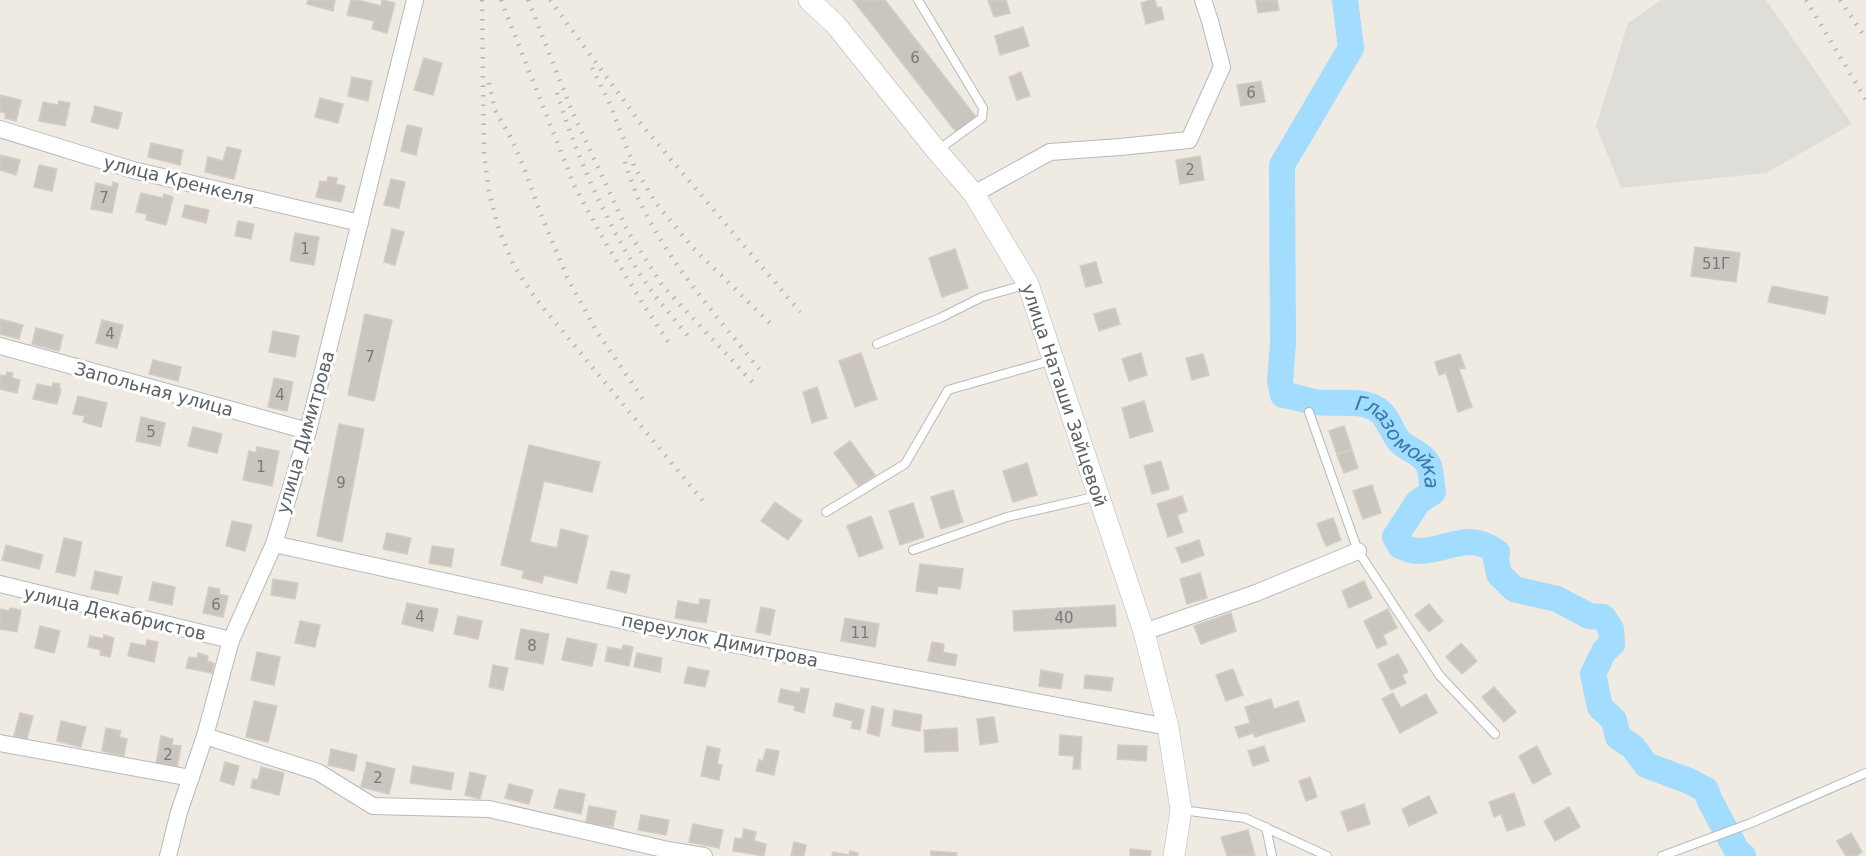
<svg xmlns="http://www.w3.org/2000/svg" width="1866" height="856" viewBox="0 0 1866 856" font-family="'DejaVu Sans',sans-serif">
<style>
.industrial{fill:#dfddd7}
.lines{fill:none;stroke-linecap:round;stroke-linejoin:round}
.river{stroke:#a2dcff;stroke-width:26}
.building{fill:#cac6bf;stroke:#d4ccc0;stroke-width:1.5}
.service-casing{stroke:#b5b9be;stroke-width:10}
.minor-casing{stroke:#b5b9be;stroke-width:18}
.tertiary-casing{stroke:#b5b9be;stroke-width:22}
.service{stroke:#fff;stroke-width:8}
.minor{stroke:#fff;stroke-width:16}
.tertiary{stroke:#fff;stroke-width:21}
.rail{stroke:#b4b5b5;stroke-width:4.5;stroke-dasharray:1.5 8;stroke-linecap:butt}
.labels{text-anchor:middle;dominant-baseline:central;stroke-width:6;stroke-linejoin:round;paint-order:stroke}
.number-label{font-size:15px;fill:#777a7b}
.street-label{font-size:18px;fill:#5b6064;stroke:#fff}
.water-label{font-size:20px;font-style:italic;fill:#3679af;stroke:#fff}
</style>
<rect width="100%" height="100%" fill="#efebe2"/>
<!-- industrial -->
<path class="industrial" d="M1661,0H1766L1852,124L1766,173L1621,188L1596,126L1628,23Z"/>
<g class="lines">
<!-- river -->
<path class="river" id="s1" d="M1345,0L1351,48L1282,165L1283,344L1280,381L1283,395C1294,396 1304,400 1314,402C1335,405 1362,398 1378,410C1389,418 1391,431 1399,441C1408,450 1422,453 1428,464C1432,471 1431,483 1433,492L1418,502L1395,537L1400,546C1405,548 1412,551 1418,551C1450,551 1466,530 1497,552L1496,559L1499,574L1514,589L1557,599L1589,616L1603,617L1611,629L1612,644L1604,651L1593,674L1600,707L1614,720L1618,737L1633,747L1646,765L1689,781L1706,790L1710,801L1737,851L1743,856"/>
</g>
<!-- building -->
<g class="building">
<path d="M308,0H335L333,11L307,4Z"/>
<path d="M351,0H358L381,6L382,0L395,3L387,33L372,29L374,21L347,15Z"/>
<path d="M853,0H885L976,117L956,132Z"/>
<path d="M988,0H1006L1010,13L994,17Z"/>
<path d="M1151,0H1155L1157,8L1161,7L1164,19L1146,24L1141,3Z"/>
<path d="M1256,0H1277L1279,10L1258,13Z"/>
<path d="M1023,27L1029,46L1000,55L995,36Z"/>
<path d="M424,58L442,63L433,95L414,90Z"/>
<path d="M1021,72L1030,96L1017,100L1009,77Z"/>
<path d="M352,77L372,81L368,101L348,96Z"/>
<path d="M1261,81L1265,102L1241,106L1237,85Z"/>
<path d="M0,95L21,100L16,121L5,118L6,113L0,112Z"/>
<path d="M320,98L343,104L338,123L315,117Z"/>
<path d="M59,101L70,103L65,126L39,121L43,102L58,105Z"/>
<path d="M95,106L122,113L118,129L91,122Z"/>
<path d="M407,125L422,128L416,155L401,151Z"/>
<path d="M151,143L183,150L180,165L148,157Z"/>
<path d="M227,147L241,150L234,179L205,172L208,157L223,161Z"/>
<path d="M0,155L20,160L16,175L0,170Z"/>
<path d="M1200,156L1204,180L1180,184L1176,160Z"/>
<path d="M39,165L57,169L52,191L34,187Z"/>
<path d="M328,177L337,178L336,184L345,186L341,202L316,197L320,181L327,182Z"/>
<path d="M391,179L405,182L399,208L384,205Z"/>
<path d="M113,182L118,184L112,213L91,209L96,183L112,187Z"/>
<path d="M141,193L163,198L164,194L173,197L166,225L146,220L147,214L136,212Z"/>
<path d="M185,205L209,210L206,223L182,217Z"/>
<path d="M238,221L254,224L251,239L235,236Z"/>
<path d="M392,229L404,232L395,265L384,262Z"/>
<path d="M295,233L319,237L314,265L290,261Z"/>
<path d="M1695,247L1740,253L1736,282L1691,276Z"/>
<path d="M955,249L968,288L942,297L929,258Z"/>
<path d="M1096,262L1102,283L1086,287L1080,266Z"/>
<path d="M1772,286L1828,297L1825,314L1768,302Z"/>
<path d="M1115,308L1120,324L1099,331L1094,314Z"/>
<path d="M365,314L392,320L374,401L348,395Z"/>
<path d="M0,319L23,325L19,339L0,334Z"/>
<path d="M102,320L123,325L117,348L96,343Z"/>
<path d="M36,328L63,335L59,351L32,344Z"/>
<path d="M273,331L299,336L295,357L269,352Z"/>
<path d="M861,353L877,399L855,407L839,361Z"/>
<path d="M1141,353L1147,375L1129,381L1122,359Z"/>
<path d="M1203,354L1209,375L1192,380L1186,358Z"/>
<path d="M1460,354L1465,368L1459,369L1472,407L1458,412L1446,373L1439,375L1435,362Z"/>
<path d="M153,360L181,367L178,381L149,374Z"/>
<path d="M7,372L13,373L12,378L20,380L17,393L0,389V375L6,376Z"/>
<path d="M274,378L293,382L287,411L268,407Z"/>
<path d="M53,383L60,384L59,389H61L57,404L33,399L37,384L52,387Z"/>
<path d="M817,387L827,418L812,423L803,392Z"/>
<path d="M78,396L107,403L101,427L83,422L85,416L73,414Z"/>
<path d="M1144,401L1153,431L1130,438L1122,408Z"/>
<path d="M141,417L165,423L160,446L136,441Z"/>
<path d="M339,424L364,429L342,542L317,536Z"/>
<path d="M1344,426L1352,449L1337,454L1329,431Z"/>
<path d="M193,427L222,434L217,453L188,446Z"/>
<path d="M850,441L875,475L859,487L834,453Z"/>
<path d="M529,445L600,462L592,492L544,481L530,542L557,548L561,529L588,536L577,583L544,575L542,583L522,578L524,571L501,565Z"/>
<path d="M257,447L279,451L272,486L243,480L249,451L256,453Z"/>
<path d="M1352,450L1358,468L1344,473L1337,455Z"/>
<path d="M1161,461L1169,489L1152,494L1144,466Z"/>
<path d="M1027,463L1037,495L1013,502L1003,471Z"/>
<path d="M1372,485L1381,513L1363,519L1353,491Z"/>
<path d="M953,490L963,522L941,529L931,497Z"/>
<path d="M1182,496L1187,511L1177,515L1183,532L1168,537L1157,504Z"/>
<path d="M775,502L802,521L788,540L761,521Z"/>
<path d="M913,503L924,537L900,545L889,511Z"/>
<path d="M871,516L883,548L859,557L847,526Z"/>
<path d="M1333,518L1341,540L1326,546L1317,524Z"/>
<path d="M232,521L252,525L245,551L226,546Z"/>
<path d="M387,533L411,538L407,554L383,549Z"/>
<path d="M64,538L82,542L75,576L56,572Z"/>
<path d="M1199,540L1204,555L1182,563L1176,548Z"/>
<path d="M6,545L43,555L39,569L2,560Z"/>
<path d="M432,546L454,549L451,567L429,563Z"/>
<path d="M920,564L963,569L960,589L938,586L937,594L916,591Z"/>
<path d="M95,571L122,577L118,594L91,589Z"/>
<path d="M611,571L630,575L626,593L607,588Z"/>
<path d="M1200,573L1207,598L1187,604L1180,579Z"/>
<path d="M273,579L298,583L295,599L271,595Z"/>
<path d="M1364,581L1372,598L1349,608L1342,591Z"/>
<path d="M153,582L175,587L172,605L149,600Z"/>
<path d="M209,587L220,589L219,594L228,596L223,617L203,613Z"/>
<path d="M700,599L710,600L706,623L675,618L678,601L699,605Z"/>
<path d="M407,603L438,609L433,631L402,624Z"/>
<path d="M1429,604L1443,621L1429,632L1415,615Z"/>
<path d="M1115,605L1116,626L1014,631L1013,611Z"/>
<path d="M761,607L775,610L770,635L756,632Z"/>
<path d="M10,608L21,610L17,632L0,629V609L9,611Z"/>
<path d="M1388,609L1397,628L1383,635L1387,644L1377,648L1364,621Z"/>
<path d="M1231,613L1236,631L1201,644L1194,626Z"/>
<path d="M458,616L482,621L478,639L454,634Z"/>
<path d="M845,618L879,624L875,647L841,641Z"/>
<path d="M300,621L320,625L315,647L295,643Z"/>
<path d="M40,626L60,631L54,653L35,648Z"/>
<path d="M521,629L549,634L543,664L515,659Z"/>
<path d="M104,635L114,638L110,657L100,655L101,650L88,647L90,636L103,639Z"/>
<path d="M567,638L597,644L592,666L562,660Z"/>
<path d="M147,640L158,642L154,662L128,656L131,643L146,646Z"/>
<path d="M932,642L944,644L943,652L957,655L955,666L928,661Z"/>
<path d="M1461,643L1477,661L1462,674L1446,657Z"/>
<path d="M623,645L633,647L629,666L605,661L608,647L622,650Z"/>
<path d="M257,652L280,657L274,685L251,680Z"/>
<path d="M198,653L208,656L207,661L214,663L212,673L186,668L189,657L197,658Z"/>
<path d="M637,653L662,658L660,672L634,667Z"/>
<path d="M1398,654L1408,672L1402,675L1406,683L1391,690L1378,664Z"/>
<path d="M493,665L508,668L503,690L489,687Z"/>
<path d="M688,667L709,671L705,687L684,683Z"/>
<path d="M1233,669L1243,695L1226,701L1216,675Z"/>
<path d="M1041,670L1063,674L1061,689L1039,686Z"/>
<path d="M1085,675L1113,678L1111,691L1084,688Z"/>
<path d="M1494,687L1516,712L1504,722L1482,697Z"/>
<path d="M801,688L809,689L804,713L794,710L795,706L778,702L781,689L800,693Z"/>
<path d="M1393,693L1401,708L1426,694L1437,713L1400,733L1382,699Z"/>
<path d="M1271,699L1274,709L1298,701L1305,721L1255,737L1253,733L1239,738L1235,727L1250,723L1245,707Z"/>
<path d="M254,701L277,706L268,742L246,737Z"/>
<path d="M836,703L864,710L860,730L851,728L853,721L833,716Z"/>
<path d="M872,706L884,709L879,736L867,733Z"/>
<path d="M894,710L922,715L920,731L892,726Z"/>
<path d="M20,713L33,716L27,739L14,736Z"/>
<path d="M994,717L998,742L980,745L977,719Z"/>
<path d="M61,721L86,727L81,747L57,741Z"/>
<path d="M106,728L121,731L119,737L127,739L124,756L102,751Z"/>
<path d="M957,728L958,751L925,752L924,730Z"/>
<path d="M1060,735L1082,737L1080,769H1073L1074,756L1059,755Z"/>
<path d="M161,736L173,739L172,745L181,746L177,768L156,764Z"/>
<path d="M1118,745L1147,746L1146,761L1117,759Z"/>
<path d="M707,746L720,749L717,764L722,765L719,780L701,776Z"/>
<path d="M1264,746L1269,761L1253,766L1248,751Z"/>
<path d="M1537,746L1551,774L1533,784L1519,756Z"/>
<path d="M331,749L357,755L354,771L328,765Z"/>
<path d="M766,749L779,751L774,775L756,771L759,760L763,761Z"/>
<path d="M225,762L239,766L234,785L220,781Z"/>
<path d="M367,762L395,769L389,794L361,787Z"/>
<path d="M413,766L454,773L451,790L410,783Z"/>
<path d="M261,767L284,773L279,795L251,788L253,779L258,780Z"/>
<path d="M470,772L486,776L480,799L465,795Z"/>
<path d="M1310,777L1317,797L1306,801L1299,781Z"/>
<path d="M509,784L533,790L529,804L505,798Z"/>
<path d="M559,789L585,794L581,814L554,808Z"/>
<path d="M1514,793L1525,825L1507,831L1501,814L1494,817L1489,802Z"/>
<path d="M1429,796L1437,813L1409,826L1402,809Z"/>
<path d="M1364,804L1370,824L1348,831L1341,812Z"/>
<path d="M589,806L616,811L613,827L586,822Z"/>
<path d="M1569,807L1580,827L1555,841L1544,821Z"/>
<path d="M641,815L669,820L666,835L638,830Z"/>
<path d="M693,824L723,830L719,848L689,842Z"/>
<path d="M744,829L756,832L754,841L766,844L764,856L733,851L735,838L742,839Z"/>
<path d="M1248,830L1255,856H1227L1221,837Z"/>
<path d="M1851,833L1862,852L1856,856H1846L1837,841Z"/>
<path d="M794,842L806,845L804,856H791Z"/>
<path d="M1130,849L1151,851L1150,856H1130Z"/>
<path d="M850,851L858,853V856H832L833,852L849,855Z"/>
<path d="M931,851L957,853L956,856H931Z"/>
</g>
<g class="lines">
<!-- service casing -->
<g class="service-casing">
<g id="service">
<path d="M918,0L983,108L982,118L938,150"/>
<path d="M877,344L940,318L982,297L1028,284"/>
<path d="M1309,412L1358,551L1440,676L1495,734"/>
<path d="M826,512L905,464L948,390L1053,360"/>
<path d="M913,550L1007,517L1098,496"/>
<path d="M1181,810L1245,818L1327,856"/>
<path d="M1266,827L1272,856"/>
<path d="M1662,856L1751,823L1866,773"/>
</g>
</g>
<!-- minor casing -->
<g class="minor-casing">
<g id="minor">
<path d="M0,129L133,170L360,223"/>
<path d="M974,194L1050,152L1120,147L1189,140L1222,67L1210,21L1203,0"/>
<path d="M0,346L308,431"/>
<path d="M274,544L721,642L1168,727"/>
<path d="M0,584L231,640"/>
<path d="M1144,632L1256,593L1358,551"/>
<path d="M205,736L318,772L373,806L489,809L668,850L704,856"/>
<path d="M0,743L191,778"/>
<path d="M168,856L179,812L205,736L231,640L274,544L308,431L415,0"/>
</g>
</g>
<!-- tertiary casing -->
<g class="tertiary-casing">
<g id="tertiary">
<path id="s2" d="M809,0L835,24L937,151L974,194L1028,284L1144,632L1168,727L1181,810L1174,856"/>
</g>
</g>
<!-- service -->
<use href="#service" class="service"/>
<!-- minor -->
<use href="#minor" class="minor"/>
<!-- tertiary -->
<use href="#tertiary" class="tertiary"/>
<!-- rail -->
<g class="rail">
<path d="M482,0L484,154L489,192L499,230L514,266L536,299L707,506"/>
<path d="M501,0L574,185L605,242L643,304L671,346"/>
<path d="M528,0L572,111L627,230L662,285L755,385"/>
<path d="M550,0L641,124L800,312"/>
<path d="M1806,0L1866,100"/>
<path d="M1840,0L1866,39"/>
<path d="M592,68L609,102L634,166L655,202L693,248L775,328"/>
<path d="M489,83L495,110L511,138L524,168L540,212L567,277L597,332L645,402"/>
<path d="M557,93C578,161 611,235 653,293C665,309 679,324 691,340"/>
<path d="M625,162C647,240 710,307 759,369"/>
</g>
</g>
<g class="labels">
<!-- number labels -->
<g class="number-label">
<text x="915" y="58">6</text>
<text x="1251" y="93">6</text>
<text x="1190" y="170">2</text>
<text x="104" y="198">7</text>
<text x="305" y="249">1</text>
<text x="1716" y="264">51Г</text>
<text x="110" y="334">4</text>
<text x="370" y="357">7</text>
<text x="280" y="395">4</text>
<text x="151" y="432">5</text>
<text x="261" y="467">1</text>
<text x="341" y="483">9</text>
<text x="216" y="605">6</text>
<text x="420" y="617">4</text>
<text x="1064" y="618">40</text>
<text x="860" y="633">11</text>
<text x="532" y="646">8</text>
<text x="168" y="755">2</text>
<text x="378" y="778">2</text>
</g>
<!-- street labels -->
<g class="street-label">
<text transform="translate(179 180) rotate(14)">улица Кренкеля</text>
<text transform="translate(154 389) rotate(15)">Запольная улица</text>
<text stroke="none"><textPath href="#s2" startOffset="477">улица Наташи Зайцевой</textPath></text>
<text transform="translate(305 432) rotate(-74)">улица Димитрова</text>
<text transform="translate(115 613) rotate(13)">улица Декабристов</text>
<text transform="translate(720 640) rotate(12)">переулок Димитрова</text>
</g>
<!-- water labels -->
<g class="water-label">
<text stroke="none"><textPath href="#s1" startOffset="550">Глазомойка</textPath></text>
</g>
</g>
</svg>
